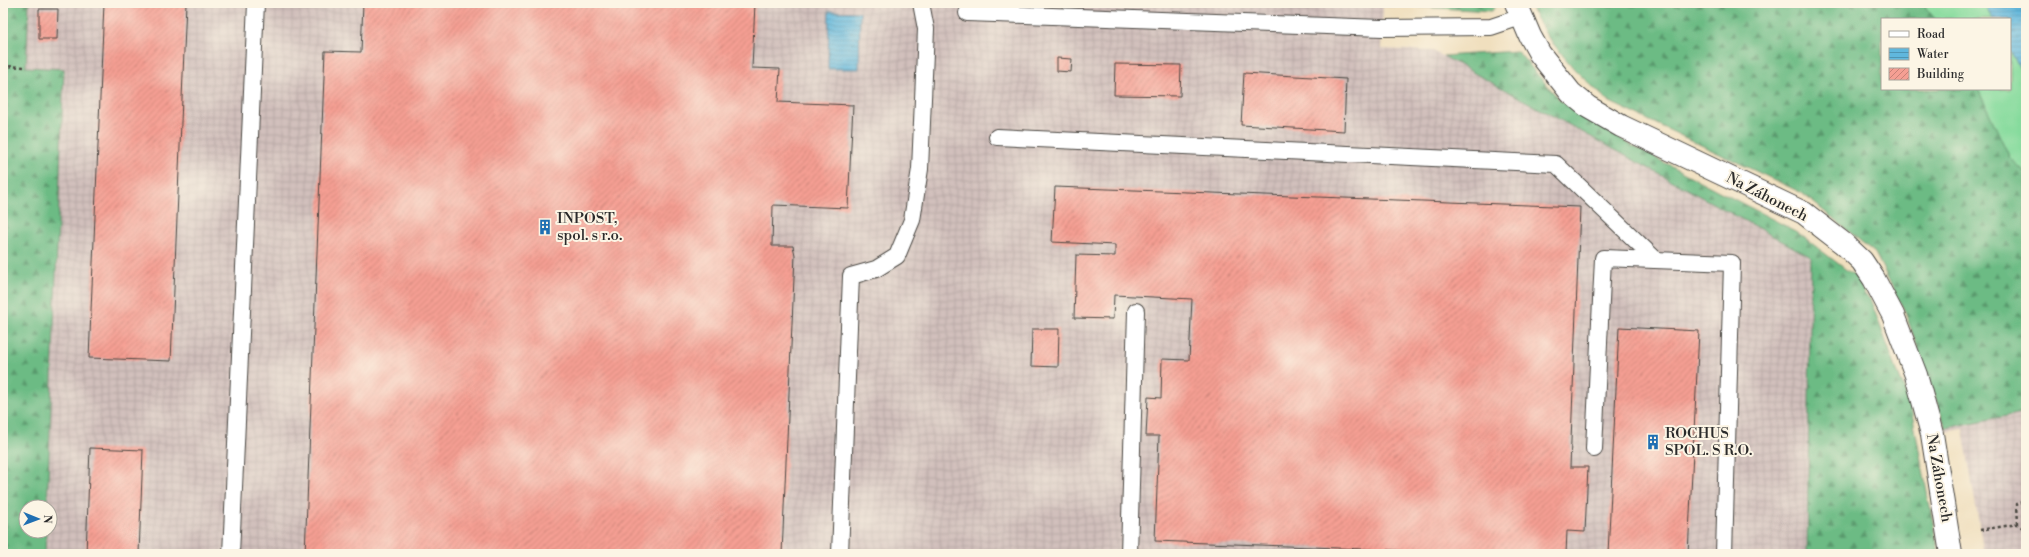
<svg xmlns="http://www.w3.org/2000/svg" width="2029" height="557" viewBox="0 0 2029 557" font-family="'Libre Bodoni',serif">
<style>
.industrial{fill:url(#industrial-grid)}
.grass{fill:#86db9d;stroke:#588364}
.forest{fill:url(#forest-firs);stroke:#4c7358}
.water{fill:url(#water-rules);stroke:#467184}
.building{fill:url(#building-hatch)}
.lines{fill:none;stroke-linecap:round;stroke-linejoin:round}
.service-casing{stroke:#494641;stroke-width:18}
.minor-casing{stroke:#494641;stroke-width:24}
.path{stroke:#494641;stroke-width:2.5;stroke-dasharray:3 3;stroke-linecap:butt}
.service{stroke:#fff;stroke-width:16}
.minor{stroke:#fff;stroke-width:22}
.labels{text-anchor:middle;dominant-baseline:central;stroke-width:4;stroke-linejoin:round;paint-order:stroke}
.street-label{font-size:15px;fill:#2b2b2b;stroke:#fcf5e5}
.poi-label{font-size:15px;fill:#2b2b2b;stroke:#fcf5e5;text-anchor:start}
</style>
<defs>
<pattern id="industrial-grid" width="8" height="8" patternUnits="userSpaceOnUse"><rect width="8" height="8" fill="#d1c0bc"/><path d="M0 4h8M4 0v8" fill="none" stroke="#b4a5a2"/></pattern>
<pattern id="forest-firs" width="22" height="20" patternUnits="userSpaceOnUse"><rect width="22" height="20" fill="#6cbb84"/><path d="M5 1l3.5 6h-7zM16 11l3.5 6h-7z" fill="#59986c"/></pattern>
<pattern id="water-rules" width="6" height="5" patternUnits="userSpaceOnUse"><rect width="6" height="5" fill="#60b7dd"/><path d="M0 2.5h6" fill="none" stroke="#4f95b3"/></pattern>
<pattern id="building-hatch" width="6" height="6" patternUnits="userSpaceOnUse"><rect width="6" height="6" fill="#f59f93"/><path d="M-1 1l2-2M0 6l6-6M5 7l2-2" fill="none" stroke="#c78278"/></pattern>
</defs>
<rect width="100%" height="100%" fill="#fcf5e5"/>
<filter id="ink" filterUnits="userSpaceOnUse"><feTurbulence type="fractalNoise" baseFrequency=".025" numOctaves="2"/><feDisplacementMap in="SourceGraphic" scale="8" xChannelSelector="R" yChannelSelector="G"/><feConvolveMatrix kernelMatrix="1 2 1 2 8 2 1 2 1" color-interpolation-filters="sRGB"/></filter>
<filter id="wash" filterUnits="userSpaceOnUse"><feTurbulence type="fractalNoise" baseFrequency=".012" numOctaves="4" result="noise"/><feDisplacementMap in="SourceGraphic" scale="16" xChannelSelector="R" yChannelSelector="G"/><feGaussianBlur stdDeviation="0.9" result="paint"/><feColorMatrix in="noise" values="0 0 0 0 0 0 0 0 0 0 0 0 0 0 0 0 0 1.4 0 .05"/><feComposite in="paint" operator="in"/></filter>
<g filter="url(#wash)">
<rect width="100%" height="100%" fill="#f0dfbe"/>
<!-- industrial -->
<g class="industrial">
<path d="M29,3H1418V7H1383L1381,49L1433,51L1560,117L1811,257L1807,554H45L46,531H50V507H47L64,69L26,68Z"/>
<path d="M2026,377V554H1984L1963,429L1946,432L1939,388Z"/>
</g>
<!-- grass -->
<g class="grass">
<path d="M1896,3H1984L1993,19H1904Z"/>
<path d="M2010,50L2026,80V246L1942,89H2010Z"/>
</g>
<!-- forest -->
<g class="forest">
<path d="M3,3H29L26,67L64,69L47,507H26V531H46L45,554H3Z"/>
<path d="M1418,3H1498L1492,11L1418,7Z"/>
<path d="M1528,3H1924L1926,8L1935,19H1882V89H1978L2010,158L2026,173V412L1946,428L1905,312L1875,253L1802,193L1608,101L1575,70L1547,36Z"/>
<path d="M1517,51L1560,100L1629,144L1797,232L1857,278L1865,295L1870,299L1911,408L1939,554H1807L1811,257L1443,56Z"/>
</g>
<!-- water -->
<g class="water">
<path d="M1984,3H2026V80L2010,50V19H1993Z"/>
<path d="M829,11L860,12L859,69H828Z"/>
</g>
<g id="blocks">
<!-- building -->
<g class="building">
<path d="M104,3H186L171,361L89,358Z"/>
<path d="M363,3H755L752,68L780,69L778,102L853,105L848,208L773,205L772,246H793L795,255L782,554H305L325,51L361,52Z"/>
<path d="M39,9H58L57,39H39Z"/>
<path d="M1057,58L1072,59L1071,72L1057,71Z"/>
<path d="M1115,64L1181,65L1180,96L1114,95Z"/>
<path d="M1244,73L1346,79L1344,131L1241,125Z"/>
<path d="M1055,187L1580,207L1570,467H1588L1585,532L1567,531L1566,554H1494L1155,541L1159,436H1146L1148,397L1161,398L1162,359L1189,360L1192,299L1114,295L1113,319L1074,318L1076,255L1115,256V245L1052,242Z"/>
<path d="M1619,327L1699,331L1688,554H1608Z"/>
<path d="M1032,329H1059L1058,367L1031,366Z"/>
<path d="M90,448L143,450L139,554H86Z"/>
</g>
</g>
</g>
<g filter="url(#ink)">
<use href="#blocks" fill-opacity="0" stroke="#494641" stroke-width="1"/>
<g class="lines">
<!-- service casing -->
<g class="service-casing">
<g id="service">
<path d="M967,13L1382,28L1491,27L1521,17"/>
<path d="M997,137L1556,164L1656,260"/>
<path d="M1594,449L1603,258L1732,263L1724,554"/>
<path d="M231,554L256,3"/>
<path d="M840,554L851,276L876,269L897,256L912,220L920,169L926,29L921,3"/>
<path d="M1129,554L1136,311"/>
</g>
</g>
<!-- minor casing -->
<g class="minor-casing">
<path id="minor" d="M1516,3L1530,36L1540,54L1571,93L1588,107L1621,126L1804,213L1844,244L1862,261L1874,279L1893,315L1916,375L1932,434L1951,554"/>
</g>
<!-- path -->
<g class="path">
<path d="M3,66L26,67"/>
<path d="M2018,524L2017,504L2026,501"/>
<path d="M1980,530L2018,524L2026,531"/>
</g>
<!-- service -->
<use href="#service" class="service"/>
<!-- minor -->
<use href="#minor" class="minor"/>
</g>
</g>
<!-- icons -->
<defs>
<g id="building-bare" transform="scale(1.2)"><path d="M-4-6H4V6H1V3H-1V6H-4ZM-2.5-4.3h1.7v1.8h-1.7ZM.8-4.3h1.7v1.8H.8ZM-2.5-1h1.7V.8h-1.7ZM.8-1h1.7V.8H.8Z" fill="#1f6fb2" stroke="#fcf5e5" stroke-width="2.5" paint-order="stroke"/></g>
</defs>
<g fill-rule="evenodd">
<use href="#building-bare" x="545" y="227"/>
<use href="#building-bare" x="1653" y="442"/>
</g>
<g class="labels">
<!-- street labels -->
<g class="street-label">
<text transform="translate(1767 197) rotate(27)">Na Záhonech</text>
<text transform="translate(1939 478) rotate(80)">Na Záhonech</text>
</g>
<!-- poi labels -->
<g class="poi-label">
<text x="557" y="218">INPOST,<tspan x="557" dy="17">spol. s r.o.</tspan></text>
<text x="1665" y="433">ROCHUS<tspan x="1665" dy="17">SPOL. S R.O.</tspan></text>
</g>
</g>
<!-- margin -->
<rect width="2029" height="557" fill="none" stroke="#fcf5e5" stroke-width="16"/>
<!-- legend -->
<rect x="1881" y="18" width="130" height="72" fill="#fcf5e5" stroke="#a8a49b"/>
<rect x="1889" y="31" width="20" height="6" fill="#ffffff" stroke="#a8a49b"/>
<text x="1917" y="38" font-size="12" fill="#2b2b2b">Road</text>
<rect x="1889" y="48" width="20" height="12" fill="url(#water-rules)" stroke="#a8a49b"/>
<text x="1917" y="58" font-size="12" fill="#2b2b2b">Water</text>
<rect x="1889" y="68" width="20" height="12" fill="url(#building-hatch)" stroke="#a8a49b"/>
<text x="1917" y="78" font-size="12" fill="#2b2b2b">Building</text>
<!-- north arrow -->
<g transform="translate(38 519) rotate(91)"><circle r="19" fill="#fcf5e5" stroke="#a8a49b"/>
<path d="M0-3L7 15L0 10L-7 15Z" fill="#1f6fb2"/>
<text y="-6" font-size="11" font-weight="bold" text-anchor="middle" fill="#2b2b2b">N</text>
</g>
</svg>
